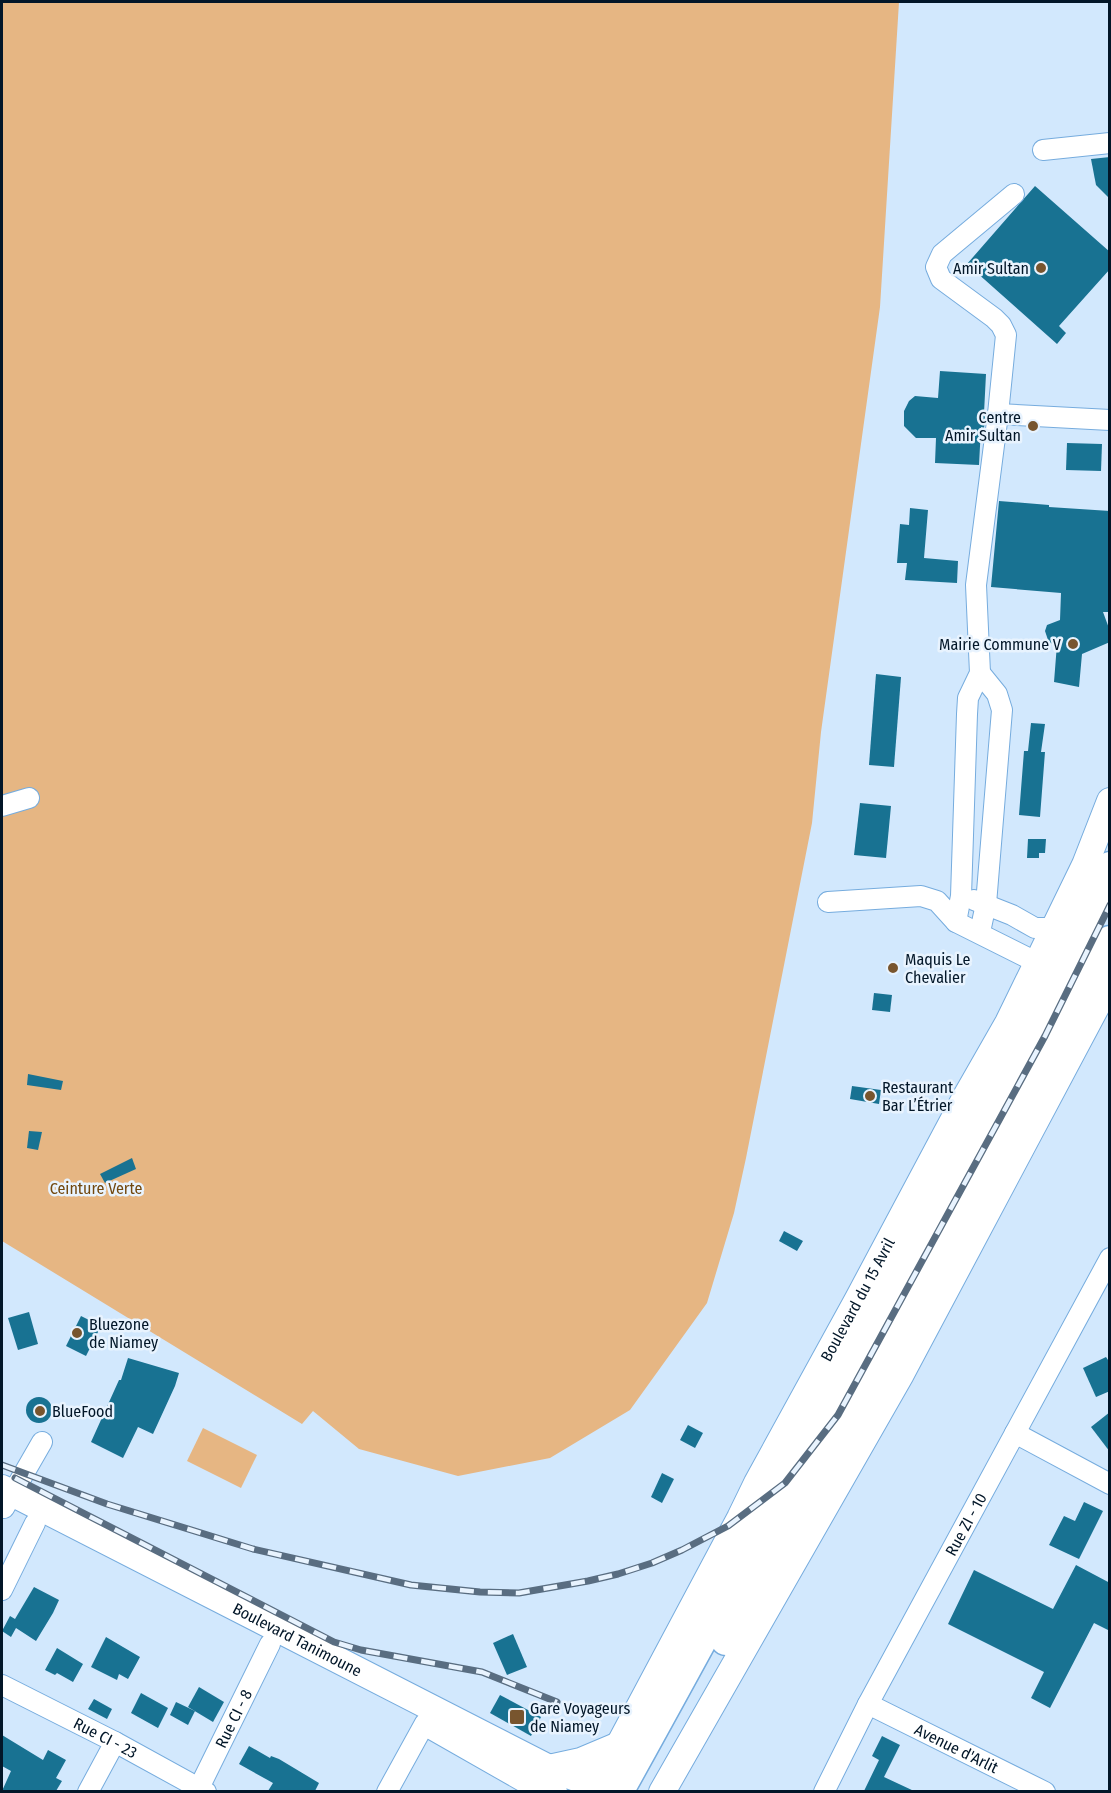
<svg xmlns="http://www.w3.org/2000/svg" width="1111" height="1793" viewBox="0 0 1111 1793" font-family="'Fira Sans Condensed',sans-serif">
<style>
.green{fill:#e6b683}
.building{fill:#187292}
.lines{fill:none;stroke-linecap:round;stroke-linejoin:round}
.minor-casing{stroke:#76acde;stroke-width:22}
.major-casing{stroke:#76acde;stroke-width:28}
.highway-casing{stroke:#76acde;stroke-width:33}
.minor{stroke:#fff;stroke-width:20}
.major{stroke:#fff;stroke-width:26}
.highway{stroke:#fff;stroke-width:30}
.rail-casing{stroke:#596d81;stroke-width:7}
.rail{stroke:#e8f3fe;stroke-width:4.5;stroke-dasharray:14;stroke-linecap:butt}
.poi-dot{fill:#78552e;stroke:#e8f3fe;stroke-width:2}
.labels{text-anchor:middle;dominant-baseline:central;stroke-width:5;stroke-linejoin:round;paint-order:stroke}
.poi-label{font-size:16px;fill:#021628;stroke:#e8f3fe;text-anchor:start}
.park-label{font-size:16px;fill:#72480f;stroke:#e8f3fe}
.street-label{font-size:16px;fill:#021628;stroke:#e8f3fe}
</style>
<rect width="100%" height="100%" fill="#d2e8fd"/>
<!-- green -->
<g class="green">
<path d="M2,2H899L880,307L821,732L812,823L746,1158L734,1213L707,1303L630,1410L550,1458L458,1476L359,1449L313,1411L302,1424L2,1241Z"/>
<path d="M203,1428L257,1455L241,1488L187,1461Z"/>
</g>
<!-- building -->
<g class="building">
<path d="M1110,157V199L1096,185L1091,159Z"/>
<path d="M1035,186L1110,252V269L1059,326L1066,333L1057,344L967,264Z"/>
<path d="M940,371L986,374L984,413L986,414L984,428L981,427L979,465L935,463L936,438H916L904,426V411L909,401L915,396L938,398Z"/>
<path d="M1067,443L1102,444L1101,471L1066,470Z"/>
<path d="M999,501L1049,505V507L1110,511V612H1103L1110,631V642L1082,654L1079,687L1054,682L1057,644L1049,643L1045,631L1047,625L1060,620L1061,593L991,587Z"/>
<path d="M910,508L928,510L924,558L958,561L957,583L905,580L907,563H897L900,524L909,525Z"/>
<path d="M876,674L901,677L894,767L869,765Z"/>
<path d="M1031,723L1045,724L1041,752H1045L1040,817L1019,815L1024,751H1028Z"/>
<path d="M860,803L891,806L886,858L854,855Z"/>
<path d="M1028,839H1046L1045,853H1039V858H1027Z"/>
<path d="M874,993L892,995L890,1012L872,1010Z"/>
<path d="M28,1074L63,1081L61,1090L27,1085Z"/>
<path d="M852,1086L881,1090L879,1104L850,1099Z"/>
<path d="M29,1131L42,1132L38,1150L27,1148Z"/>
<path d="M132,1158L136,1169L105,1183L100,1174Z"/>
<path d="M784,1231L803,1241L797,1251L779,1241Z"/>
<path d="M29,1312L38,1344L18,1350L8,1318Z"/>
<path d="M81,1316L101,1326L86,1356L66,1346Z"/>
<path d="M1106,1357L1110,1363V1391L1096,1397L1083,1368Z"/>
<path d="M128,1358L179,1373L175,1386L153,1434L138,1427L123,1458L91,1442L119,1380H121Z"/>
<circle cx="39" cy="1410" r="13"/>
<path d="M1110,1412V1452L1091,1427Z"/>
<path d="M688,1425L703,1433L695,1448L680,1440Z"/>
<path d="M662,1473L674,1479L662,1503L651,1497Z"/>
<path d="M1084,1502L1103,1511L1079,1559L1049,1545L1064,1516L1075,1521Z"/>
<path d="M1076,1565L1110,1583V1631L1094,1623L1050,1708L1031,1698L1044,1672L948,1624L974,1570L1053,1609Z"/>
<path d="M34,1587L59,1600L53,1613L36,1641L16,1628L11,1637L2,1631L10,1616L15,1619Z"/>
<path d="M513,1634L527,1667L507,1675L493,1643Z"/>
<path d="M106,1637L140,1657L128,1679L119,1674L117,1680L91,1667Z"/>
<path d="M57,1648L83,1664L73,1682L57,1673L55,1675L45,1670Z"/>
<path d="M199,1687L224,1702L213,1722L188,1707Z"/>
<path d="M141,1693L168,1708L158,1728L131,1713Z"/>
<path d="M500,1695L541,1717L531,1736L490,1713Z"/>
<path d="M94,1699L112,1709L107,1719L88,1709Z"/>
<path d="M176,1702L195,1711L188,1725L170,1715Z"/>
<path d="M2,1735L43,1760L48,1750L66,1760L56,1778L62,1781L56,1791H2L11,1771L2,1766Z"/>
<path d="M882,1736L900,1745L884,1777L914,1791H864L879,1760L872,1756Z"/>
<path d="M249,1746L270,1758L271,1756L279,1759L319,1783L315,1791H268L273,1783L239,1764Z"/>
</g>
<g class="lines">
<!-- minor casing -->
<g class="minor-casing">
<g id="minor">
<path d="M1043,150L1110,143"/>
<path d="M998,414L1110,420"/>
<path d="M2,806L29,798"/>
<path d="M974,900L1012,915L1035,928H1055"/>
<path d="M828,902L921,896L937,901L956,922L1038,963"/>
<path d="M956,922L961,896L967,714L968,698L980,673L976,585L998,414L1006,335L1001,325L994,318L941,279L936,267L942,254L1014,194"/>
<path d="M980,932L986,904L1002,710L997,694L980,673"/>
<path d="M1015,1433L1110,1484"/>
<path d="M4,1508L42,1442"/>
<path d="M2,1590L35,1523"/>
<path id="s1" d="M2,1685L115,1742L206,1792"/>
<path id="s2" d="M868,1704L1045,1792"/>
<path d="M88,1792L115,1742"/>
<path id="s3" d="M197,1792L270,1644"/>
<path d="M387,1792L425,1723"/>
<path id="s4" d="M824,1792L868,1704L1110,1258"/>
</g>
</g>
<!-- major casing -->
<g class="major-casing">
<g id="major">
<path id="s5" d="M2,1488L549,1768L595,1785"/>
<path d="M430,1725L537,1786L554,1792"/>
<path d="M549,1768L581,1761L619,1745"/>
<path id="s6" d="M591,1792L619,1745L740,1518L757,1483L858,1299L964,1100L1008,1023L1085,865L1110,801"/>
<path d="M662,1792L901,1374L1110,981"/>
</g>
</g>
<!-- highway casing -->
<g class="highway-casing">
<g id="highway">
<path d="M726,1640L808,1502L882,1368L1068,1024L1110,941"/>
<path d="M618,1792C763,1531 903,1267 1045,1004L1070,955L1110,867"/>
</g>
</g>
<!-- minor -->
<use href="#minor" class="minor"/>
<!-- major -->
<use href="#major" class="major"/>
<!-- highway -->
<use href="#highway" class="highway"/>
<!-- rail casing -->
<g class="rail-casing">
<g id="rail">
<path d="M2,1465L107,1504L253,1549L411,1585L480,1592L519,1593L588,1581L618,1574L652,1563L682,1550L728,1526L785,1483L838,1415L1045,1036L1110,905"/>
<path d="M15,1478L334,1642L361,1650L482,1672L557,1702"/>
</g>
</g>
<!-- rail -->
<use href="#rail" class="rail"/>
</g>
<!-- markers -->
<g class="poi-dot">
<circle cx="1041" cy="268" r="6"/>
<circle cx="1033" cy="426" r="6"/>
<circle cx="1073" cy="644" r="6"/>
<circle cx="893" cy="968" r="6"/>
<circle cx="870" cy="1096" r="6"/>
<circle cx="77" cy="1333" r="6"/>
<circle cx="40" cy="1411" r="6"/>
<rect x="509" y="1709" width="16" height="16" rx="3"/>
</g>
<g class="labels">
<!-- poi labels -->
<g class="poi-label">
<text x="1029" y="268" text-anchor="end">Amir Sultan</text>
<text x="1021" y="417" text-anchor="end">Centre<tspan x="1021" dy="18">Amir Sultan</tspan></text>
<text x="1061" y="644" text-anchor="end">Mairie Commune V</text>
<text x="905" y="959">Maquis Le<tspan x="905" dy="18">Chevalier</tspan></text>
<text x="882" y="1087">Restaurant<tspan x="882" dy="18">Bar L’Étrier</tspan></text>
<text x="89" y="1324">Bluezone<tspan x="89" dy="18">de Niamey</tspan></text>
<text x="52" y="1411">BlueFood</text>
<text x="530" y="1708">Gare Voyageurs<tspan x="530" dy="18">de Niamey</tspan></text>
</g>
<!-- park labels -->
<g class="park-label">
<text x="96" y="1188">Ceinture Verte</text>
</g>
<!-- street labels -->
<g class="street-label">
<text stroke="none"><textPath href="#s6" startOffset="560">Boulevard du 15 Avril</textPath></text>
<text stroke="none"><textPath href="#s4" startOffset="303">Rue ZI - 10</textPath></text>
<text stroke="none"><textPath href="#s5" startOffset="332">Boulevard Tanimoune</textPath></text>
<text stroke="none"><textPath href="#s3" startOffset="82">Rue CI - 8</textPath></text>
<text stroke="none"><textPath href="#s1" startOffset="116">Rue CI - 23</textPath></text>
<text stroke="none"><textPath href="#s2" startOffset="99">Avenue d'Arlit</textPath></text>
</g>
</g>
<!-- border -->
<rect width="1111" height="1793" fill="none" stroke="#021628" stroke-width="6"/>
</svg>
